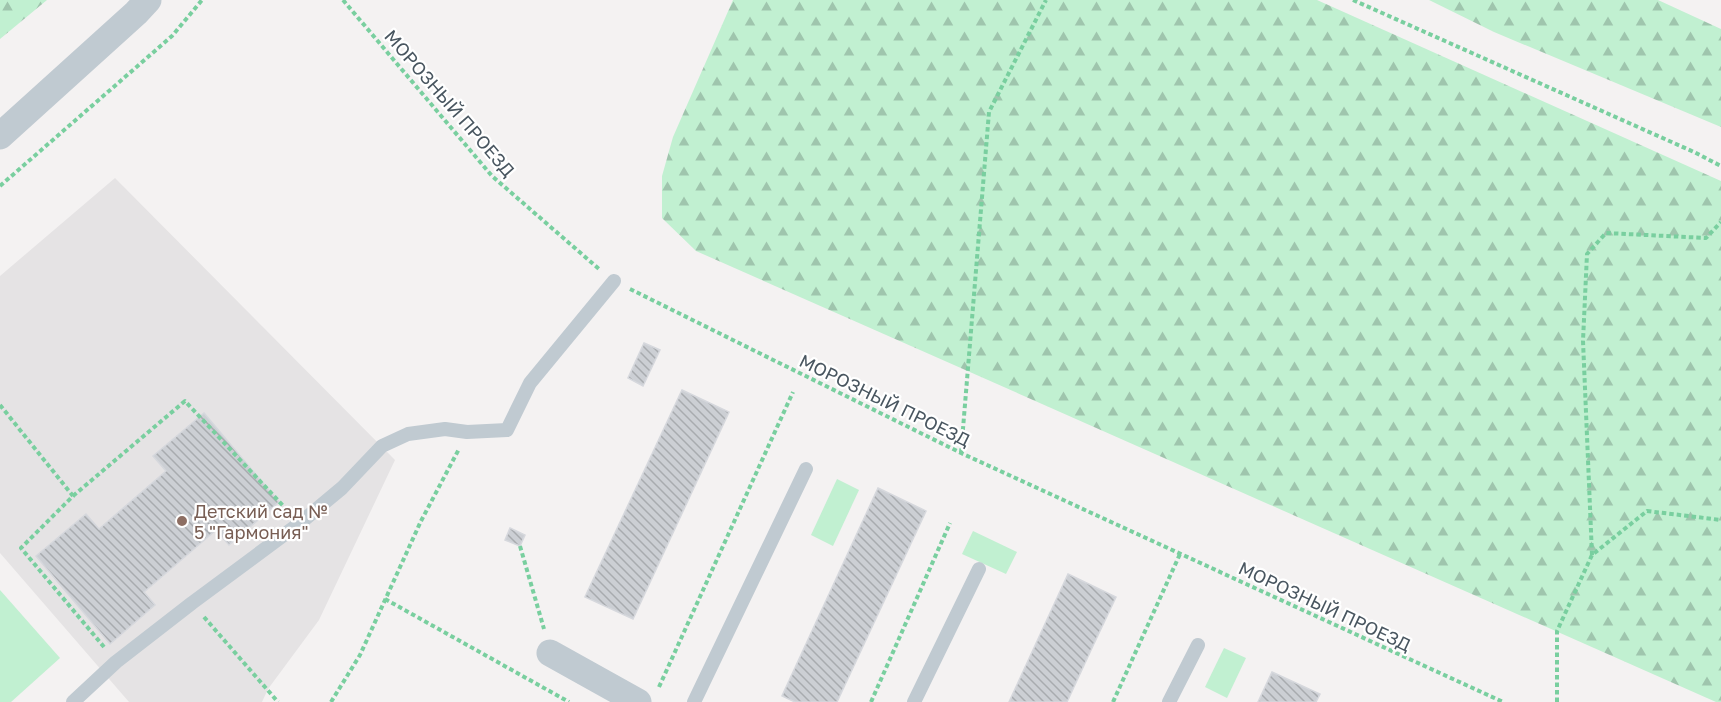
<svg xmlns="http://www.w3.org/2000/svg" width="1721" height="702" viewBox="0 0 1721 702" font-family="'Golos Text',sans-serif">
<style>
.education{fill:#e5e3e4}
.green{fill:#c1f0d1}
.forest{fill:url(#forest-firs)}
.building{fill:url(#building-back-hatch);stroke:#d6d8dd;stroke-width:1.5}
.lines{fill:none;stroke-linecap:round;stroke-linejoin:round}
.path{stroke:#79cf9f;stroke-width:4;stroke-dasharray:4.5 3;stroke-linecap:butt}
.lane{stroke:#c0cad1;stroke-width:14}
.street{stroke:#c0cad1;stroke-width:27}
.education-dot{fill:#8d6e63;stroke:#fff;stroke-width:2}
.labels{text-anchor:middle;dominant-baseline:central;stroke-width:4.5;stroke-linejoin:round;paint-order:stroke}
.street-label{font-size:18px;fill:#495660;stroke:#fff}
.education-label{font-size:18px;fill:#785e54;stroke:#fff;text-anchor:start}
</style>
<defs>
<pattern id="forest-firs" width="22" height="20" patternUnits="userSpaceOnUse" patternTransform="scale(1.5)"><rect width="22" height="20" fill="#c1f0d1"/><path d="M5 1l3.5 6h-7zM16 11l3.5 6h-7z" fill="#9fc5ad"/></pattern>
<pattern id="building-back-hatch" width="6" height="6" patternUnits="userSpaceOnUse" patternTransform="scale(1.5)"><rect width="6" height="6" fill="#cccfd4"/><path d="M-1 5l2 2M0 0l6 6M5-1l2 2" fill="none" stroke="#a8abaf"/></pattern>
</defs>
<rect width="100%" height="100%" fill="#f4f2f2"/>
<!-- education -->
<path class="education" d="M115,178L395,460L319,620L268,689L262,702H129L0,553V276Z"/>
<!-- green -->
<g class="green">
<path d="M837,479L859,490L833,546L811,535Z"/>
<path d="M973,531L1017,552L1006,574L962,554Z"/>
<path d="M0,590L60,658L11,702H0Z"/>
<path d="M1224,648L1246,658L1227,698L1205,687Z"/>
</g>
<!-- forest -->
<g class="forest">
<path d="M0,0H47L0,39Z"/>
<path d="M733,0H1317L1721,181V702H1716L696,251L662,218V176L673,137Z"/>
<path d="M1429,0H1658L1721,29V127L1494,32Z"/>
</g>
<!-- building -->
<g class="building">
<path d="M644,343L660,350L643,386L628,378Z"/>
<path d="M682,390L729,412L633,619L585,597Z"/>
<path d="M204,413L279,502L229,545L216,530L144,592L155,605L110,644L36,556L86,514L99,529L166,471L153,456Z"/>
<path d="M878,488L926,511L837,702H795L782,696Z"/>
<path d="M510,528L525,535L520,546L505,540Z"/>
<path d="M1068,574L1116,597L1092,648L1067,702H1009Z"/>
<path d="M1272,672L1320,694L1316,702H1258Z"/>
</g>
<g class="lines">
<!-- path -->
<g class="path">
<path d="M343,0L492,176L599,269"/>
<path d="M1353,0L1694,152L1721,166"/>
<path d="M0,186L172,36L202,0"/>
<path d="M630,289L961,453L1503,702"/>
<path d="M0,405L73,496L21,548L104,647"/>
<path d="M961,453L989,112L1046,0"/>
<path d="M73,496L185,401L287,510"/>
<path d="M520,546L544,629"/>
<path d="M1592,555L1583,341L1587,254L1606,233L1706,238L1721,222"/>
<path d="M385,599L569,702"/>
<path d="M204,617L278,702"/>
<path d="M659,687L793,392"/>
<path d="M331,702L360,655L421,521L459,449"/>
<path d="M871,702L950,523"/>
<path d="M1113,702L1180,554"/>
<path d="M1557,702V631L1592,555L1647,511L1721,520"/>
</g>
<!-- lane -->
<g class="lane">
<path d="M73,702L116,662L192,603L300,523L342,488L382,446L408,434L445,429L467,432L507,430L530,383L614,281"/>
<path d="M694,702L806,469"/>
<path d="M914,702L979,569"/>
<path d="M1169,702L1198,645"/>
</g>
<!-- street -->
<g class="street">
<path d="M0,136L136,13L148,0"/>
<path d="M550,653L638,702"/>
</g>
</g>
<!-- markers -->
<circle class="education-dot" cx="182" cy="521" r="6"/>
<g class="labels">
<!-- street labels -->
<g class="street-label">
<text transform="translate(450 103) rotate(49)">МОРОЗНЫЙ ПРОЕЗД</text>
<text transform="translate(885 400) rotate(26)">МОРОЗНЫЙ ПРОЕЗД</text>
<text transform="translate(1325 606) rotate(25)">МОРОЗНЫЙ ПРОЕЗД</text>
</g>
<!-- education labels -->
<g class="education-label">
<text x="194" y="511">Детский сад №<tspan x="194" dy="21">5 "Гармония"</tspan></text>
</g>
</g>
</svg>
